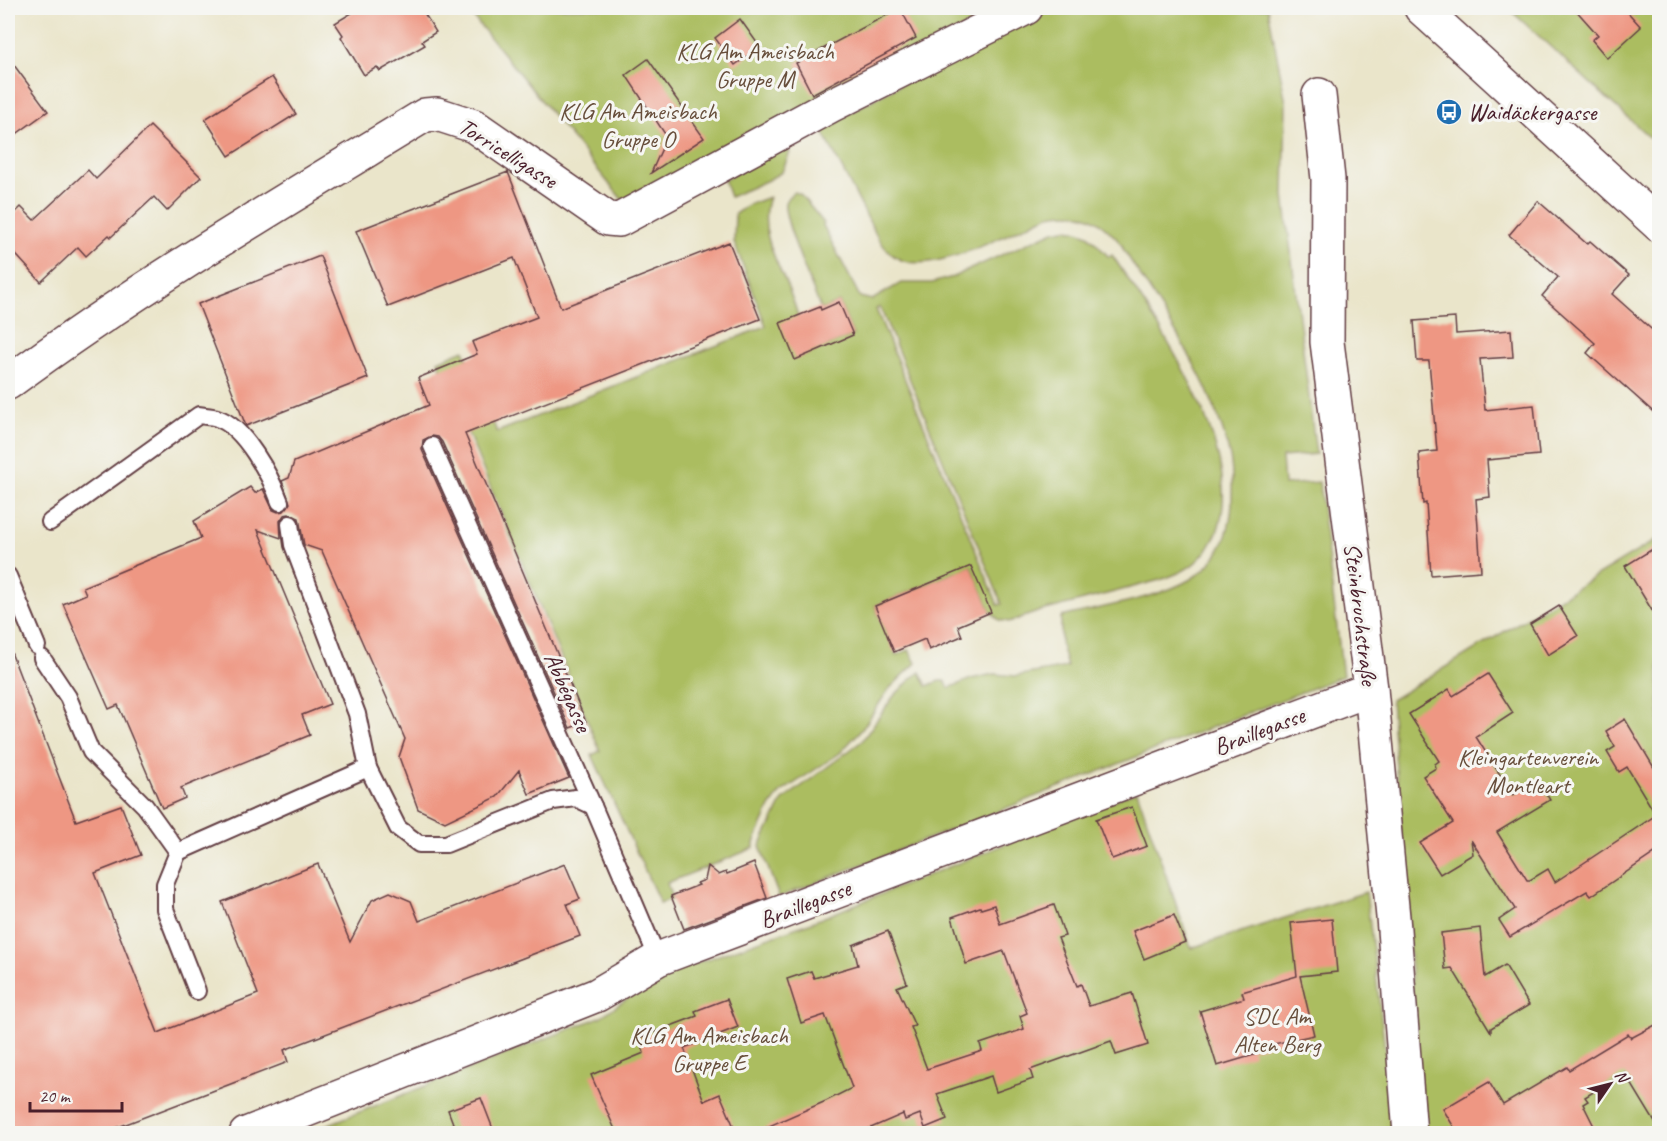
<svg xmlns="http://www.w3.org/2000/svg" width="1667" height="1141" viewBox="0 0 1667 1141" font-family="Caveat,sans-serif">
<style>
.green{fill:#abbd61;stroke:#7a6e46;stroke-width:1.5;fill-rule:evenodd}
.building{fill:#ee9783}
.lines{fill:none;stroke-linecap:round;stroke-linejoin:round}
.lane-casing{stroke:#623d43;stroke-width:20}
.street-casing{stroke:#623d43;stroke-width:36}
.secondary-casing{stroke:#623d43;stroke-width:36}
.lane{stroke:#fff;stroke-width:16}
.street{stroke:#fff;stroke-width:33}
.secondary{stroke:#fff;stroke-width:33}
.labels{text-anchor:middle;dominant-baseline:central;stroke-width:6;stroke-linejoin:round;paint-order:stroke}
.park-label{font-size:24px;fill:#674e3b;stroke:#f6f6f2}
.poi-label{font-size:24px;fill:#4a1f2b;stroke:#f6f6f2;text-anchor:start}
.street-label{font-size:24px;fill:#4a1f2b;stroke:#f6f6f2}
</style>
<rect width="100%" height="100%" fill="#f6f6f2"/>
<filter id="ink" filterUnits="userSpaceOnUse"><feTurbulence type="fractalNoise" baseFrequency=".0167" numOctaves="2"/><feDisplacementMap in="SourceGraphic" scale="12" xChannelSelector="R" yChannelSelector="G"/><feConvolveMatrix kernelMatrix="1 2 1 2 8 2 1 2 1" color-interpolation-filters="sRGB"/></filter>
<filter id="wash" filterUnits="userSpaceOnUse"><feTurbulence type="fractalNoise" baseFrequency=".008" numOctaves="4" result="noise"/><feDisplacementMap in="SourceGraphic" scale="24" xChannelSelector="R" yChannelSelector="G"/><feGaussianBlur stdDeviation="1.35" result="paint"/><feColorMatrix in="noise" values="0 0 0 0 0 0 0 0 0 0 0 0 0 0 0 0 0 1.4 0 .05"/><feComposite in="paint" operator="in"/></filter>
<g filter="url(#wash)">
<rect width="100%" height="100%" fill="#eae5ca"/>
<!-- green -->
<g class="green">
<path d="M466,8H1002L624,202Z"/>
<path d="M1042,8H1268L1286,103L1284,196L1316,454L1282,457L1284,485L1319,482L1343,676L779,897L760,846L783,800L862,741L893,697L910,680L920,672L927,686L939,681H945L949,688L971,679L994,674L1016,676L1067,667L1061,644V617C1100,607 1157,599 1191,579C1221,561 1232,530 1232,498C1232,484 1233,470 1230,457C1214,382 1162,311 1122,247L1123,246C1099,218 1086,208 1049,215C1013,231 941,272 904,261C892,257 886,249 879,240L821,128Z"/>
<path d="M1508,8H1659V146Z"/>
<path d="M782,146L790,152L782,172L768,180L730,197L724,180Z"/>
<path d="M794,192L800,194L824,223L823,225L860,297L872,300L901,283H932L953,277L1054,231L1064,229L1075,230L1088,235L1109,257L1112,255C1155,320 1273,484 1200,558C1189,570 1174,575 1160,580L1038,612L1009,622L999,620L991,612L971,566L875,606L896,655L909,650L916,663L889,689L863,728L840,753L780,793L770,807L754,843V848L667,883L672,899L660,903L592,755L600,751L438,361L464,350L497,432L766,326L734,242L735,214L748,205L769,197C754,239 790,278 798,317C801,330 796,347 795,359L853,335L839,302L821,310L820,307C813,289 782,218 785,203C786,198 790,195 794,192ZM880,307L1002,604L998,605L876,309Z"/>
<path d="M1659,538V1133H1423L1391,700Z"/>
<path d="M1137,791L1191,948L1366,892L1395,1133L304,1134L600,1017L660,976L812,922Z"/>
</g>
<g id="blocks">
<!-- building -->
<g class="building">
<path d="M360,8H421L436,32L422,41L425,45L380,71L377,67L364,75L341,37L343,35L335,23Z"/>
<path d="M900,8L916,38L812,94L796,63Z"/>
<path d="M1574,8H1624L1641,27L1607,58L1592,40L1598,35Z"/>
<path d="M740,19L760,47L735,65L715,38Z"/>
<path d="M8,57L48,111L8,140Z"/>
<path d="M648,59L704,138L651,173L667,137L626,75Z"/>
<path d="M272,77L296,114L229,156L205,119Z"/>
<path d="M150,126L201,177L167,211L154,197L111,237L109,235L86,256L78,247L41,282L8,246V220L21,207L34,220L88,170L96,179Z"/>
<path d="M508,172L561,308L729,242L760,319L465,434L586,722L570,728L442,442L438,437L432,436L423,440L422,450L569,778L529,794L519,770L497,797L445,822L418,809L399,757L405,739L322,551L304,545L299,518L289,514L284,515L280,521L281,538L258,530L330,704L302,715L310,735L181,788L185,798L162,808L118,705L109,709L63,604L86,594L83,587L201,538L194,521L250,487L255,493L263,489L273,510L278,512L284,511L290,503L282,481L289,478L294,462L429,405L418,378L477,354L472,342L537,317L514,258L388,307L356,231Z"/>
<path d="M1538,201L1587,244L1590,241L1629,275L1612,294L1659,336V417L1587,353L1595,343L1542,296L1558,277L1509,235Z"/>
<path d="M320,256L368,378L246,426L198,304Z"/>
<path d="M839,302L853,335L795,360L780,323L820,307L821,310Z"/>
<path d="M1455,318L1456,334L1511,330L1513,357L1480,359L1485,410L1534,405L1539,455L1487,460L1490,497L1476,499L1481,571L1431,575L1426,503L1423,504L1419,453L1437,451L1429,361H1417L1414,321Z"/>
<path d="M1659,545V622L1625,566Z"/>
<path d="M971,566L991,612L958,626L962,636L929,650L925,639L894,652L875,606Z"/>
<path d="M1559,606L1578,636L1548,655L1530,624Z"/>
<path d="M9,647L76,821L121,805L141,855L95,873L158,1033L258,994L222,902L318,864L350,942L372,900L390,892L411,901L419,921L565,864L580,899L567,904L580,936L284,1050L288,1062L100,1134H8V648Z"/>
<path d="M1488,674L1513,713L1476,737L1513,795L1538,780L1550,800L1497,832L1527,880H1530L1548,869L1555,882L1656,815L1627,767L1619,772L1607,752L1615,747L1606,731L1625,719L1659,776V850L1591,896L1587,891L1510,937L1499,920L1515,909L1471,840L1473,854L1440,874L1420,843L1453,823L1423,776L1436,768L1435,764L1439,761L1409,714L1449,689L1453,696Z"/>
<path d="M1132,807L1147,846L1112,859L1096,819Z"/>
<path d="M754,863L767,898L684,929L671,896L699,885L697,883L705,880L708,866L719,875L726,872L727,874Z"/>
<path d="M994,905L1000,924L1054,905L1065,936L1058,938L1077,986L1081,984L1089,1006L1132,993L1148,1045L1116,1055L1111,1041L1030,1070L1033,1079L996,1092L991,1076L937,1094L947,1119L925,1128L920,1114L905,1120L903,1114L857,1134H751L826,1101L852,1088L825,1015L801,1023L787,979L811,971L814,978L858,965L853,945L888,931L907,983L897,987L915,1026L911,1027L927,1069L982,1051L980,1044L1024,1029L1020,1016L1027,1013L1004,951L966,964L952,917L980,907L981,909Z"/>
<path d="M1174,915L1185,942L1144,959L1133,931Z"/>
<path d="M1332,919L1337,972L1300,976L1314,1035L1252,1049L1254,1055L1217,1066L1200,1011L1244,998L1242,992L1297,976L1291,923Z"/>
<path d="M1480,928L1485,977L1505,965L1529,1005L1491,1028V1032L1452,968L1445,969L1441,933Z"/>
<path d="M727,999L738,1027L684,1048L704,1101L720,1094L737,1134H617L591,1075L644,1053L639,1038L697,1016L695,1011Z"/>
<path d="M1659,1023V1129L1625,1073L1585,1097L1588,1101L1583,1104L1598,1134H1458L1443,1109L1489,1082L1503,1105L1567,1067L1569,1070L1628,1034L1631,1038Z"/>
<path d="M481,1098L495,1134H457L448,1110Z"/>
</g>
</g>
</g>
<g filter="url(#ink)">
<use href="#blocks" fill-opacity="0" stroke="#623d43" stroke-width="1.5"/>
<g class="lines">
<!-- lane casing -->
<g class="lane-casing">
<g id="lane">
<path d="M432,446L593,806L658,959"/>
<path d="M50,522L199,415C204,416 211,416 217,418C244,426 271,477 280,502"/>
<path d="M290,524L293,545L357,714L368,768"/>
<path d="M8,576L37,646"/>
<path d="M42,658L68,697L91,752L145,806L178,852L368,768L398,828L419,844H446L553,801L576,798L593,806"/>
<path d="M178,852L165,884V909L197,991"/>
</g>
</g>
<!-- street casing -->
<g class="street-casing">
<g id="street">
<path d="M1319,95L1328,179L1327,342L1371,689L1393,917L1410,1134"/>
<path d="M8,383C141,285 284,201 425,115L437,114L474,126L608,219L619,220L832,105L1026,8"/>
<path d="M246,1134L597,995L658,959L1371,689"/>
</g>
</g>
<!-- secondary casing -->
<g class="secondary-casing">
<path id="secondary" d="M1421,8L1660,226"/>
</g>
<!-- lane -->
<use href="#lane" class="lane"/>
<!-- street -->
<use href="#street" class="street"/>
<!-- secondary -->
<use href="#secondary" class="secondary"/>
</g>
</g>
<!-- icons -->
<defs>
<g id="bus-disc" transform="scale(1.35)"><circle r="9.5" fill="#1f6fb2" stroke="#f6f6f2"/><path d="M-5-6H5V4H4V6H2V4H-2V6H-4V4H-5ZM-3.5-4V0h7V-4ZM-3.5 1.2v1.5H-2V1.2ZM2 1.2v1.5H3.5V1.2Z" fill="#fff"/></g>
</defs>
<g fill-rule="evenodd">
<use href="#bus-disc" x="1449" y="112"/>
</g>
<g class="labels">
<!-- park labels -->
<g class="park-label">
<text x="755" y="51">KLG Am Ameisbach<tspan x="755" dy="28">Gruppe M</tspan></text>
<text x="638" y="111">KLG Am Ameisbach<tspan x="638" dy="28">Gruppe O</tspan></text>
<text x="1528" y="757">Kleingartenverein<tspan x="1528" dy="28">Montleart</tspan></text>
<text x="1277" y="1016">SDL Am<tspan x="1277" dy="28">Alten Berg</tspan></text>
<text x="709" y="1035">KLG Am Ameisbach<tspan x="709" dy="28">Gruppe E</tspan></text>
</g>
<!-- poi labels -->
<g class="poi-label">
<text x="1468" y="112">Waidäckergasse</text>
</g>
<!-- street labels -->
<g class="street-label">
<text transform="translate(508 153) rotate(32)">Torricelligasse</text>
<text transform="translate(1361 614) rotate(83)">Steinbruchstraße</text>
<text transform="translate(568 692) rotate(66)">Abbégasse</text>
<text transform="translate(1259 731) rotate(-21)">Braillegasse</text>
<text transform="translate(805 904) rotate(-21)">Braillegasse</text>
</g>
</g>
<!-- margin -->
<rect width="1667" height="1141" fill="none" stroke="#f6f6f2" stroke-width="30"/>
<!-- north arrow -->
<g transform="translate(1610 1084) rotate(55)" stroke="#f6f6f2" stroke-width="4.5" paint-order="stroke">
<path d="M0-4.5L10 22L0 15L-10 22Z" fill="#4a1f2b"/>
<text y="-9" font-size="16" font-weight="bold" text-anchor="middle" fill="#4a1f2b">N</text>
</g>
<!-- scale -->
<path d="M30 1102v9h92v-9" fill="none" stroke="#4a1f2b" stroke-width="3"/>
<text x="39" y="1102" font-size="18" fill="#4a1f2b" stroke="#f6f6f2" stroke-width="4.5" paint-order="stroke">20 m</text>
</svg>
